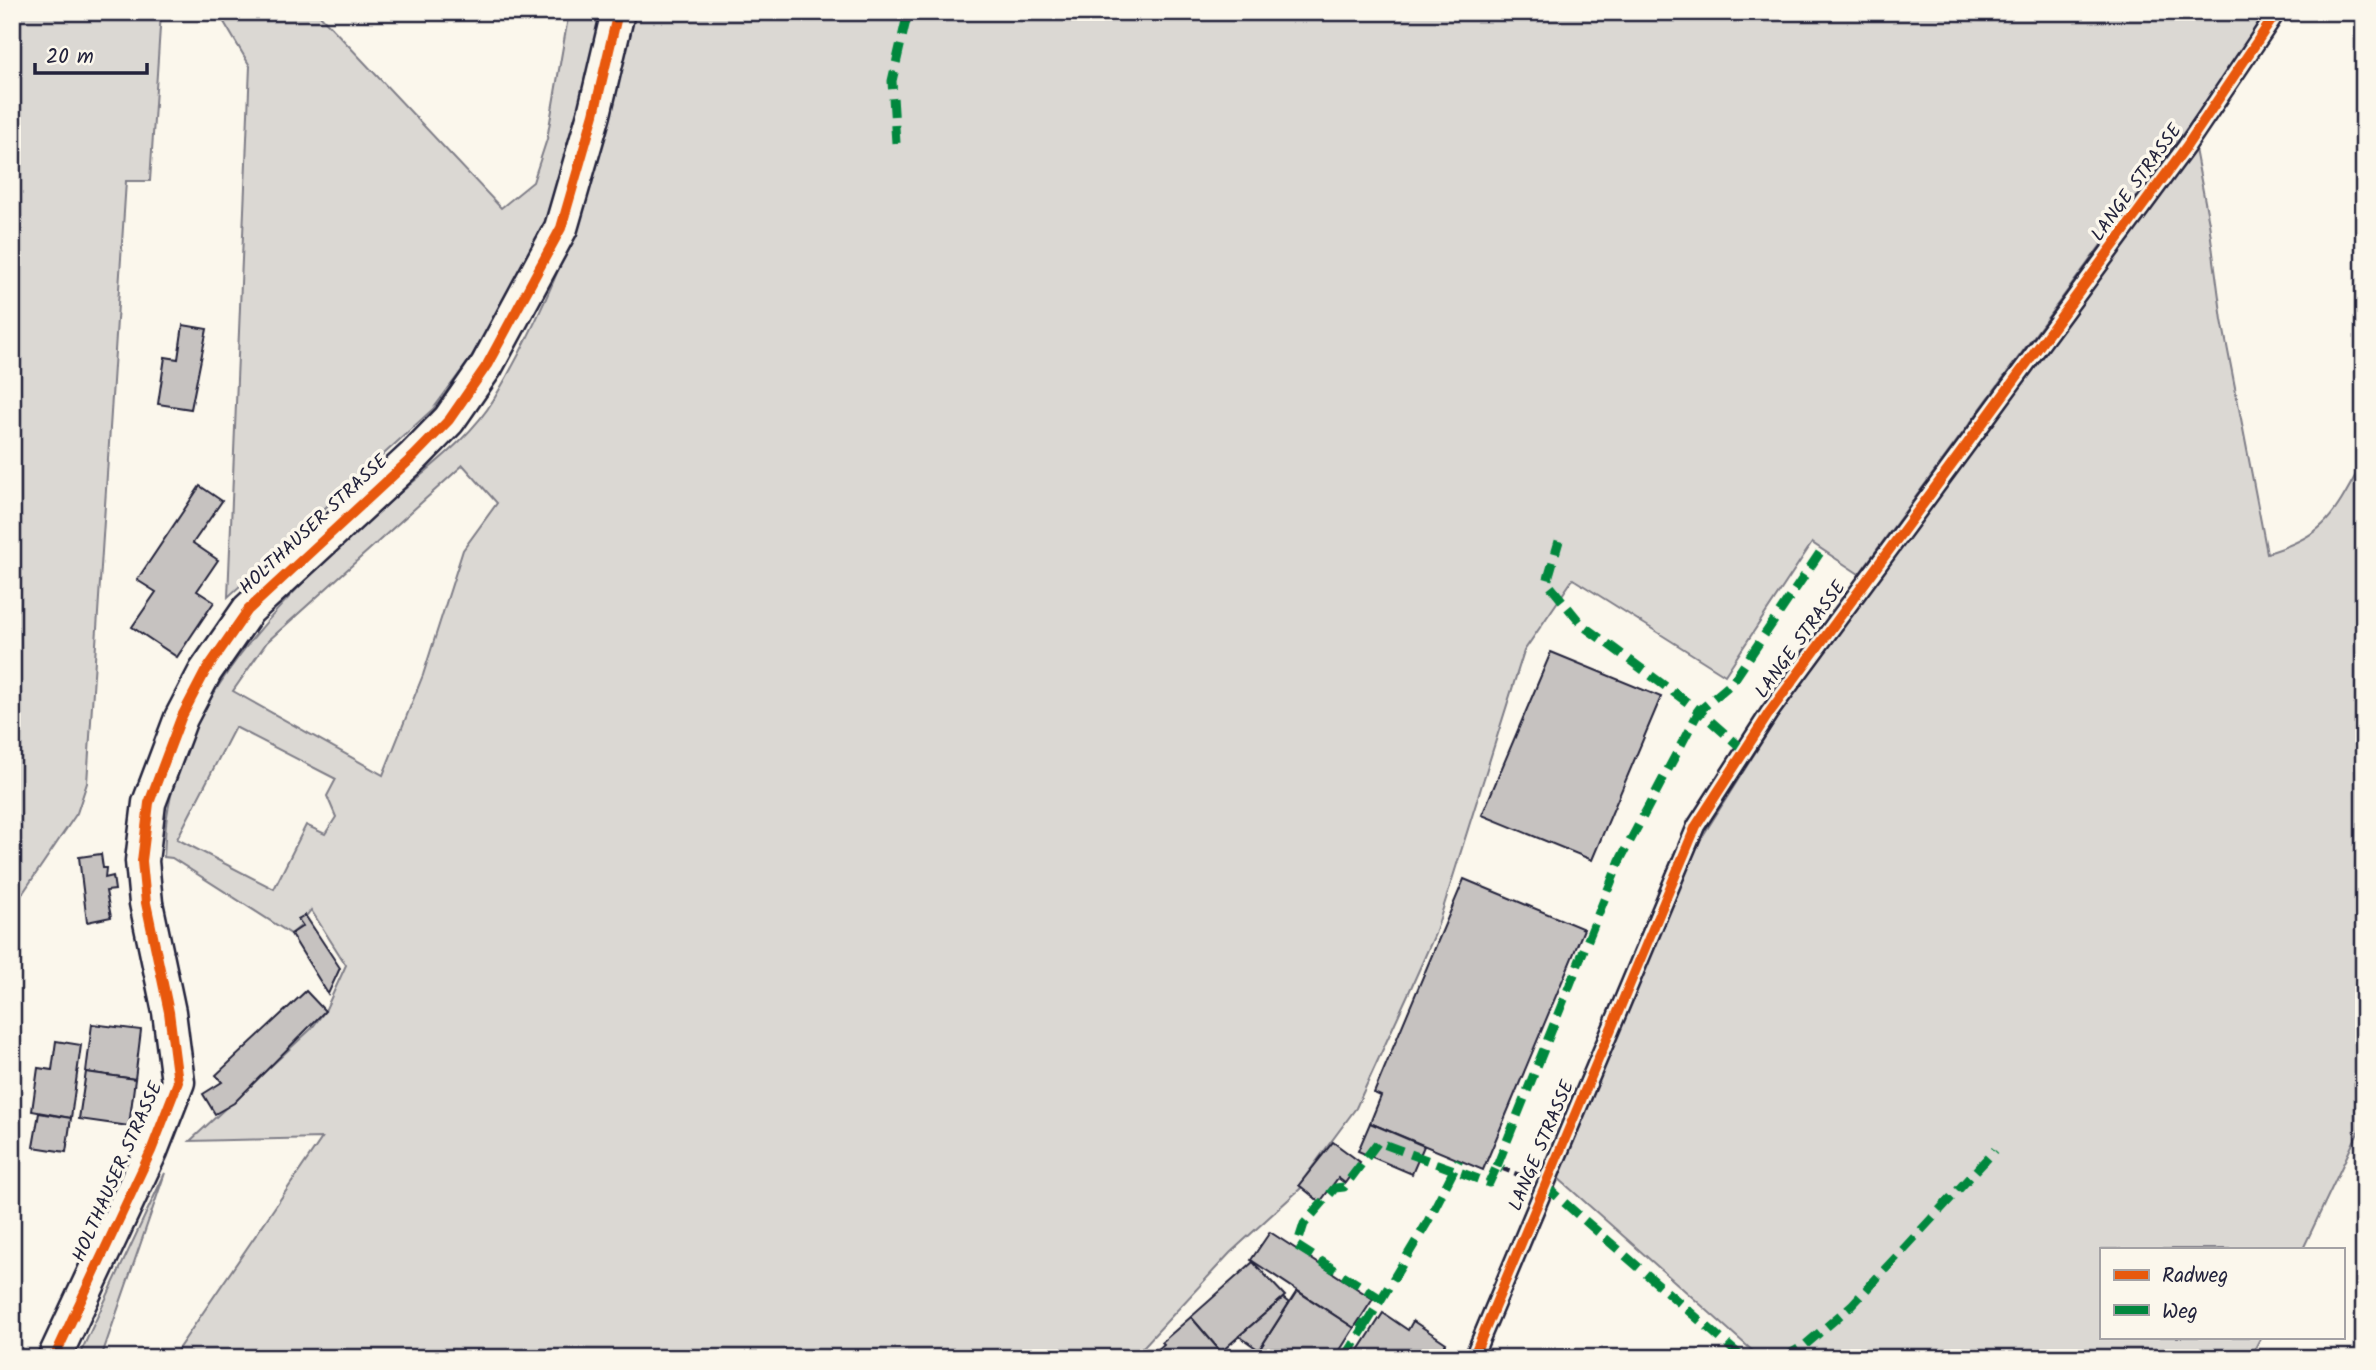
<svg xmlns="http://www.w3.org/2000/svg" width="2376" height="1370" viewBox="0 0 2376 1370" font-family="Kalam,sans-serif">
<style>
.green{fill:#dbd8d3;stroke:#7e7d87;stroke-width:2;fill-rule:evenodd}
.building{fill:#c6c2c0;stroke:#22223b;stroke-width:2}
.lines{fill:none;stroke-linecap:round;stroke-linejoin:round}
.lane-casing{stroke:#22223b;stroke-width:21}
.street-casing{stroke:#22223b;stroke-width:37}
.path{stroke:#22223b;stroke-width:4.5;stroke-dasharray:7 5;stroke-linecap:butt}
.lane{stroke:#fbf7ec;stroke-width:16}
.street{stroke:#fbf7ec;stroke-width:32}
.quiet{stroke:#00873e;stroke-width:9;stroke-dasharray:18 9;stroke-linecap:butt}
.cycleway-casing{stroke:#fbf7ec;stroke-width:15}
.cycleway{stroke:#e8590c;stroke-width:10}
.labels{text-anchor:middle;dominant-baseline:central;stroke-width:7;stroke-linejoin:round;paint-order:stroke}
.street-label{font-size:19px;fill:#22223b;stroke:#fbf7ec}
</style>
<rect width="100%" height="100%" fill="#fbf7ec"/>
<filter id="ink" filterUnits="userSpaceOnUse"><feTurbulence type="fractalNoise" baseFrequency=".0143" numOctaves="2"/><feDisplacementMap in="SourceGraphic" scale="14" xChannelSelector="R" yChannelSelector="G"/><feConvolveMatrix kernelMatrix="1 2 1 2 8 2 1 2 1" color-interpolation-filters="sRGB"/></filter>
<g filter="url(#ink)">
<!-- green -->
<g class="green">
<path d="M12,12H161L150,181H126L87,783L77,813L12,909Z"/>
<path d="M218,12H317L501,208L533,182L547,139L569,12H605L582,108L544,231L470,359L433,409L228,597L250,66Z"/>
<path d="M632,12H2264L2237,60L1859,574L1812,543L1725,675L1573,579L1524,651L1435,934L1410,990L1356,1108L1299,1185L1301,1188L1230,1253L1133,1358H172L322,1138L190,1141L311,1029L325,1011L346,965L311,910L307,915L298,919L302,925L291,934L172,858L164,857C165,841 165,825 168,810C192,678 299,583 393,499C427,469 471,438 494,399C522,352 553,288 571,236C596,166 612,85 632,12ZM463,465L497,503L463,550L423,675L383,775L233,691L267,642ZM235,727L336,779L327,796L336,817L325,834L306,825L274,889L177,839Z"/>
<path d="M2195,149L2209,223L2222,320L2267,553C2329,535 2334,513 2364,460V1120L2303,1249H2101V1337H2261L2250,1358H1749L1754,1352L1558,1178L1692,853L1782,710Z"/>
<path d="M165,1173L101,1358H78Z"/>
</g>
<!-- building -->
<g class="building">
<path d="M183,325L207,329L191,409L158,404L165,357L178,359Z"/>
<path d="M200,486L222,501L193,543L218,560L197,591L214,602L177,657L132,627L156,592L137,580Z"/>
<path d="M1551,652L1661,697L1592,860L1482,815Z"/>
<path d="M101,854L103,868H106L105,878L113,876L115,890L106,891L111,917L87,922L79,857Z"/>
<path d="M1464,879L1584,929L1483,1170L1370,1123L1381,1096L1374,1093Z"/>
<path d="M305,915L340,968L328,994L291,934L303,926L298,919Z"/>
<path d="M306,991L325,1011L234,1103L215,1114L203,1094L222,1082L216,1075Z"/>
<path d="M92,1024L141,1030L135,1079L86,1072Z"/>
<path d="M56,1041L81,1045L71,1118L32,1111L38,1068L52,1070Z"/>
<path d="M86,1072L135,1079L129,1126L79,1119Z"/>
<path d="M39,1113L71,1118L66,1152L33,1147Z"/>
<path d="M1370,1123L1424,1146L1412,1174L1358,1151Z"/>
<path d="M1333,1142L1360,1162L1345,1183L1338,1178L1320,1202L1299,1185Z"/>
<path d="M1270,1232L1373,1299L1354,1328L1251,1260Z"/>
<path d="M1253,1262L1285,1296L1221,1352L1191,1317Z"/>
<path d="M1297,1291L1354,1328L1335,1358H1272L1259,1350Z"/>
<path d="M1283,1298L1289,1303L1259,1350L1239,1336Z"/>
<path d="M1383,1313L1408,1330L1413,1321L1446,1343L1436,1358H1354Z"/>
<path d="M1191,1317L1226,1358H1148L1164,1344L1162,1342Z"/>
</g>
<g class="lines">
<!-- lane casing -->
<g class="lane-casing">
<path id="lane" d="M1473,1358L1696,826L1769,713L2186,147L2277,12"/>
</g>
<!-- street casing -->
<g class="street-casing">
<path id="street" d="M54,1358L151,1151L178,1082L169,1012L146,903L142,861L149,803L181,718L205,672L248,610L414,456L449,420L487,365L561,228L594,114L618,12"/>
</g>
<!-- path -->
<path class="path" d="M1503,1169L1522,1176"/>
<!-- lane -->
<use href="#lane" class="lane"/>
<!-- street -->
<use href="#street" class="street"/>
<!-- quiet -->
<g class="quiet">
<path d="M896,143L892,81L908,12"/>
<path d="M1745,751L1699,711L1732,683L1821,551"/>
<path d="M1497,1166L1620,860L1699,711L1582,625L1547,582L1559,541"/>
<path d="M1544,1185L1743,1358"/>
<path d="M1381,1299L1297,1246L1304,1224L1335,1188L1344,1187L1378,1142L1489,1183L1497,1166L1503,1169"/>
<path d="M1365,1326L1427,1223L1459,1160"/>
<path d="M1345,1358L1365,1326L1359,1322"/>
<path d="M1783,1358L1805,1345L1852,1305L1995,1150"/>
</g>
<!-- cycleway casing -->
<g class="cycleway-casing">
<g id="cycleway">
<path d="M54,1358L151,1151L178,1082L169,1012L146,903L142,861L149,803L181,718L205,672L248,610L414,456L449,420L487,365L561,228L594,114L618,12"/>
<path d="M1473,1358L1696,826L1769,713L2186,147L2277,12"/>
</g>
</g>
<!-- cycleway -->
<use href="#cycleway" class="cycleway"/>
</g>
</g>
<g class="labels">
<!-- street labels -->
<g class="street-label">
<text transform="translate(2137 183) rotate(-54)">LANGE STRASSE</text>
<text transform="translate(314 525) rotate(-43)">HOLTHAUSER STRASSE</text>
<text transform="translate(1801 640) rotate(-54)">LANGE STRASSE</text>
<text transform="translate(1542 1146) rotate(-67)">LANGE STRASSE</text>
<text transform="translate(118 1172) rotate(-66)">HOLTHAUSER STRASSE</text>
</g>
</g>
<!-- margin -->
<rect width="2376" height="1370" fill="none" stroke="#fbf7ec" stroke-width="42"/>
<rect x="21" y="21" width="2334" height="1328" fill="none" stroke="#22223b" stroke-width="2.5" filter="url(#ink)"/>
<!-- legend -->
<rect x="2100" y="1248" width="245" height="91" fill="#fbf7ec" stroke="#a4a2a5" stroke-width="2"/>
<rect x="2114" y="1270" width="35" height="10" fill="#e8590c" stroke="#a4a2a5" stroke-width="2"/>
<text x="2162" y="1282" font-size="21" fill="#22223b">Radweg</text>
<rect x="2114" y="1305" width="35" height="10" fill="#00873e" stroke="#a4a2a5" stroke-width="2"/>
<text x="2162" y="1318" font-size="21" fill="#22223b">Weg</text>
<!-- scale -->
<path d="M35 63v10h112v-10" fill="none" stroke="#22223b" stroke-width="3.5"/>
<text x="46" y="63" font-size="21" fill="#22223b" stroke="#fbf7ec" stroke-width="5" paint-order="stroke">20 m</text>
</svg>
